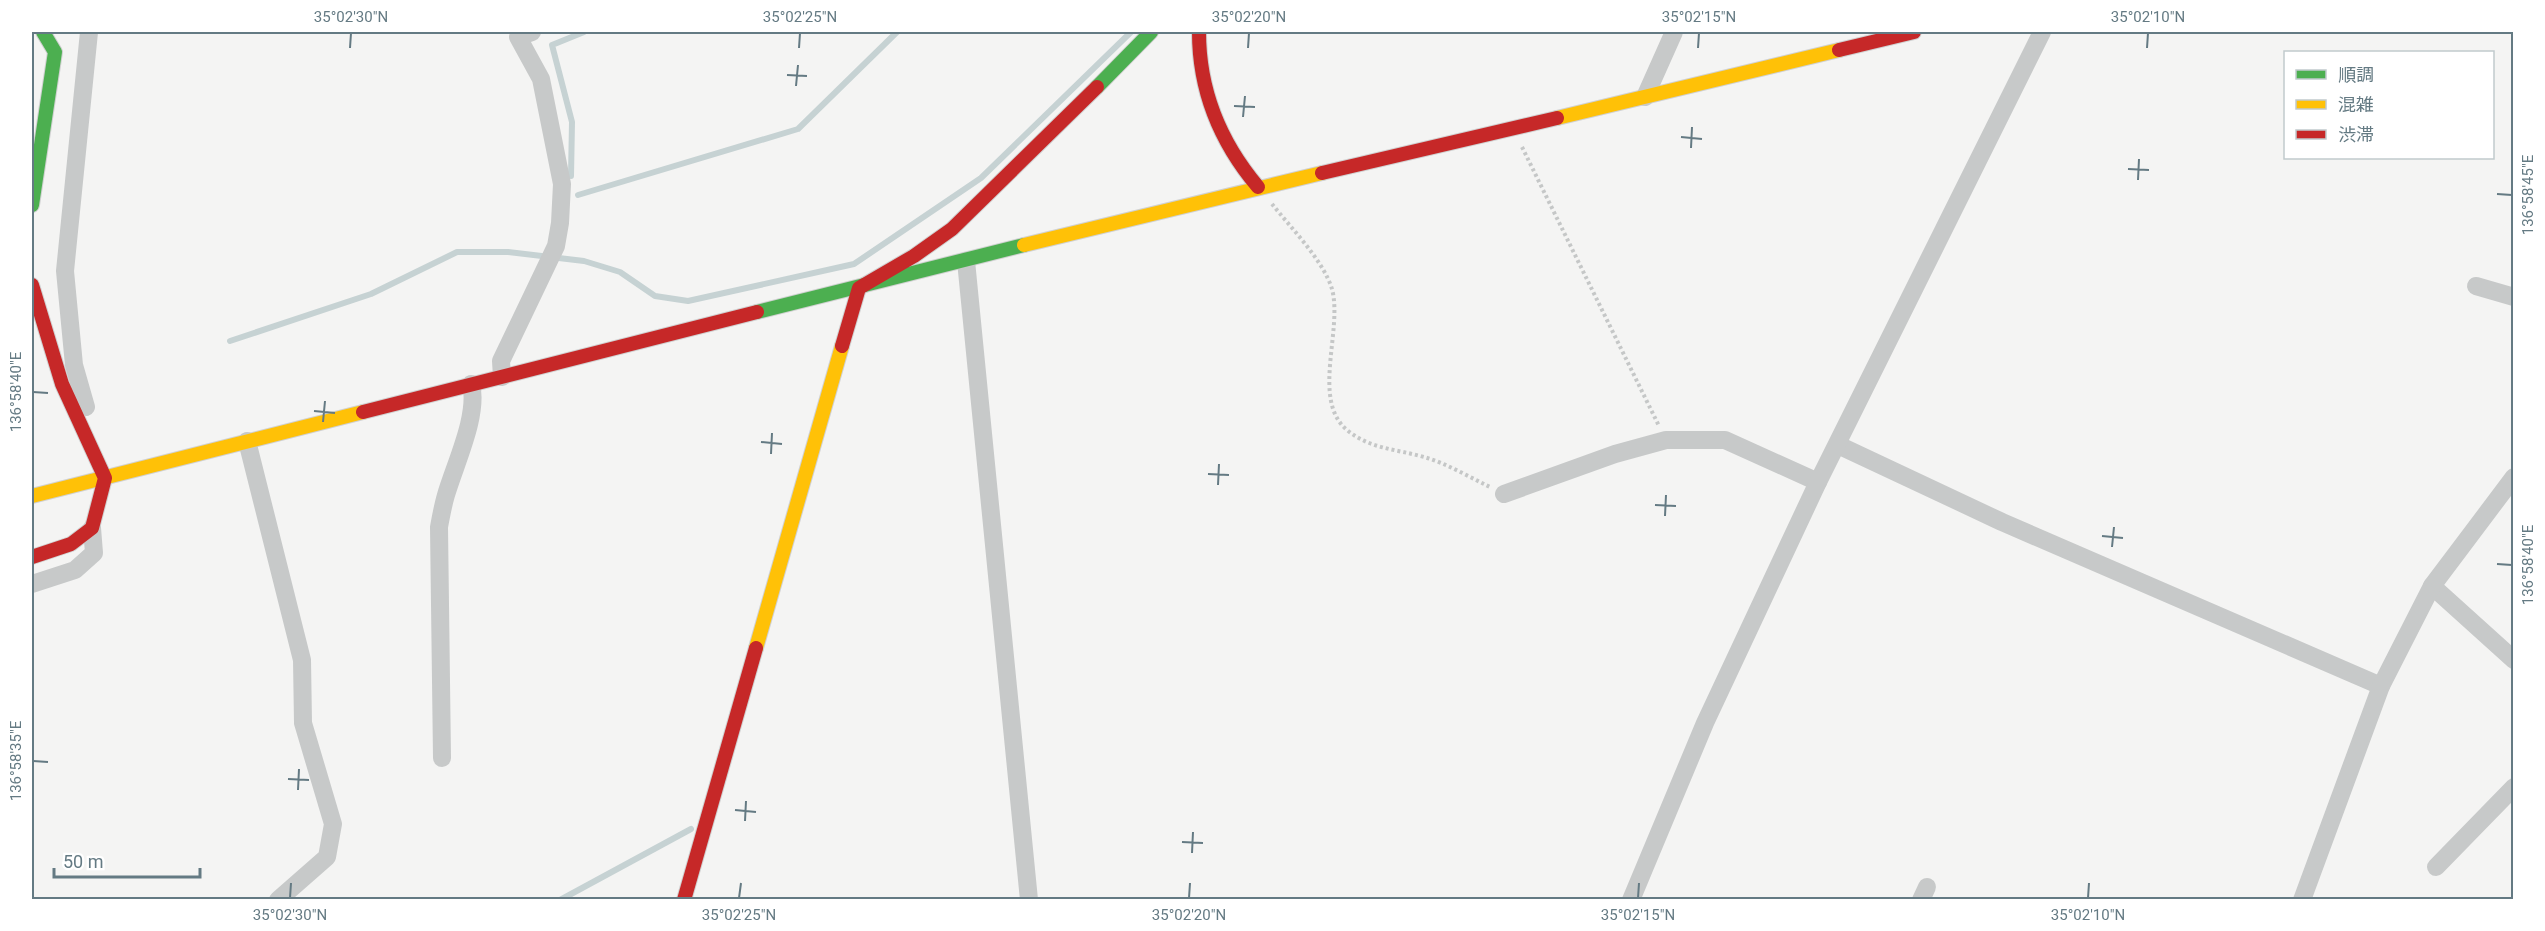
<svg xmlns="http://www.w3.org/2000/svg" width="2545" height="931" viewBox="0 0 2545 931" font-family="Roboto,'Noto Sans JP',sans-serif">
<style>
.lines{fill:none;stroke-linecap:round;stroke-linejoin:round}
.stream{stroke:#c6d2d3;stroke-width:6}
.fast-casing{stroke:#d0d1d1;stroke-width:16}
.slow-casing{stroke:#d0d1d1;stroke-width:16}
.jam-casing{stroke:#d0d1d1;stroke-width:16}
.path{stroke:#c5c7c7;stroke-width:4;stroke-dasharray:3 3;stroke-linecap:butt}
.street{stroke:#c7c9c9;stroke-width:18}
.fast{stroke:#4caf50;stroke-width:14}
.slow{stroke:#ffc107;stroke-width:14}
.jam{stroke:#c62828;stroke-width:14}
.ticks{fill:none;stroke:#647a83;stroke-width:2}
.neatline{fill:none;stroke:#647a83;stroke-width:2}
.ticks-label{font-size:15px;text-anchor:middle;fill:#647a83}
</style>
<rect width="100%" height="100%" fill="#f4f4f3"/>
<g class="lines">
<!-- stream -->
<g class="stream">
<path d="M571,176L572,122L552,45L584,32"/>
<path d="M578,195L798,129L897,32"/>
<path d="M230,341L371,294L457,252H508L584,261L620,272L655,296L688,301L854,264L981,178L1131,32"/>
<path d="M560,900L691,829"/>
</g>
<!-- fast casing -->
<g class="fast-casing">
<g id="fast">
<path d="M1097,87L1151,32"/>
<path d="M32,205L55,52L43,32"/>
<path d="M757,312L1024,245"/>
</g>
</g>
<!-- slow casing -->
<g class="slow-casing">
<g id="slow">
<path d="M1557,118L1839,50"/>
<path d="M1024,245L1322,173"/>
<path d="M32,496L363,412"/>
<path d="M756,648L842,346"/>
</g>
</g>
<!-- jam casing -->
<g class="jam-casing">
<g id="jam">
<path d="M1199,32C1199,91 1220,142 1258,187"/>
<path d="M1839,50L1914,32"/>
<path d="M1322,173L1557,118"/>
<path d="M32,285L62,384L105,478L92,528L71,544L32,557"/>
<path d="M842,346L859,288L914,256L952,229L1097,87"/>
<path d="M363,412L757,312"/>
<path d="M684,900L756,648"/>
</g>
</g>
<!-- path -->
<g class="path">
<path d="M1522,147L1659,426"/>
<path d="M1272,204C1291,228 1323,260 1332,289C1343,330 1311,400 1347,430C1370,449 1396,449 1424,457C1446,463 1469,477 1490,487"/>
</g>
<!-- street -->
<g class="street">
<path d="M1645,97L1674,32"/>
<path d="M966,261L1029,900"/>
<path d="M2476,286L2514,297"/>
<path d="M502,377L501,361L556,246L560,223L562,184L541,79L518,37L532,32"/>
<path d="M86,407L74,365L65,271L89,32"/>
<path d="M247,441L302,660L303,723L333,824L327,857L278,900"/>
<path d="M1838,445L2002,522L2381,686"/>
<path d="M1504,494L1615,454L1666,440H1725L1818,482"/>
<path d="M32,584L75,570L94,553L92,528"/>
<path d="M2432,586L2514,660"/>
<path d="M442,758L439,527C441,516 443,505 446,495C455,464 479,415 471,384"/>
<path d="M2436,867L2514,787"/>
<path d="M1631,900L1705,723L1818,482L2042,32"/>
<path d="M1921,900L1927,887"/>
<path d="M2302,900L2381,686L2432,586L2514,477"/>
</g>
<!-- fast -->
<use href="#fast" class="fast"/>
<!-- slow -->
<use href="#slow" class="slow"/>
<!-- jam -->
<use href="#jam" class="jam"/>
</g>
<!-- ticks -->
<path class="ticks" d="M350,48L351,33M799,48L800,33M1248,48L1249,33M1698,48L1699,33M2147,48L2148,33M787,75L807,76M796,86L798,65M1234,106L1255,107M1243,117L1245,96M1681,137L1702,139M1691,148L1692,127M2128,169L2149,170M2138,180L2139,159M2497,194L2512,195M33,392L48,393M314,411L335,413M323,422L325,401M761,442L782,444M771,454L772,433M1208,474L1229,475M1218,485L1219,464M1655,505L1676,506M1665,516L1666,495M2102,536L2123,538M2112,547L2114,527M2497,564L2512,565M33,761L48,762M288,779L309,780M298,790L299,769M735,810L756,812M745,821L746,801M1182,842L1203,843M1192,853L1193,832M290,898L291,883M739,898L741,883M1189,898L1190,883M1638,898L1639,883M2088,898L2089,883"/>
<!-- border -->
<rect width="2545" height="931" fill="none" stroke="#ffffff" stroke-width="66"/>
<!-- legend -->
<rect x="2284" y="51" width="210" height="108" fill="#ffffff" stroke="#c1cacd" stroke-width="1.5"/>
<rect x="2296" y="70" width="30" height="9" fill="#4caf50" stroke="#c1cacd" stroke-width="1.5"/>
<text x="2338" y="81" font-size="18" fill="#647a83">順調</text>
<rect x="2296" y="100" width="30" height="9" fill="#ffc107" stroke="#c1cacd" stroke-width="1.5"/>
<text x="2338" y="111" font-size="18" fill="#647a83">混雑</text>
<rect x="2296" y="130" width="30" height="9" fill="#c62828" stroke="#c1cacd" stroke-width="1.5"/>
<text x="2338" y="141" font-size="18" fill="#647a83">渋滞</text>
<!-- scale -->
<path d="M54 868v9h146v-9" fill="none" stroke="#647a83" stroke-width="3"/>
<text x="63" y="868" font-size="18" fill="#647a83" stroke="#ffffff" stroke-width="4.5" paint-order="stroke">50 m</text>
<rect x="33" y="33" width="2479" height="865" class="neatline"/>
<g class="ticks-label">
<text x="351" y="22">35°02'30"N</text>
<text x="800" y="22">35°02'25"N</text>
<text x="1249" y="22">35°02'20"N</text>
<text x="1699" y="22">35°02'15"N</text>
<text x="2148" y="22">35°02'10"N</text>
<text transform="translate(2528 195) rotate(-90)" y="5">136°58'45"E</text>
<text transform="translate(16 392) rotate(-90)" y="5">136°58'40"E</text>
<text transform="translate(2528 565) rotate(-90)" y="5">136°58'40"E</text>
<text transform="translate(16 761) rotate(-90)" y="5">136°58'35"E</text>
<text x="290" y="920">35°02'30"N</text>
<text x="739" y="920">35°02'25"N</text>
<text x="1189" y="920">35°02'20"N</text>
<text x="1638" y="920">35°02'15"N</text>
<text x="2088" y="920">35°02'10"N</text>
</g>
</svg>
